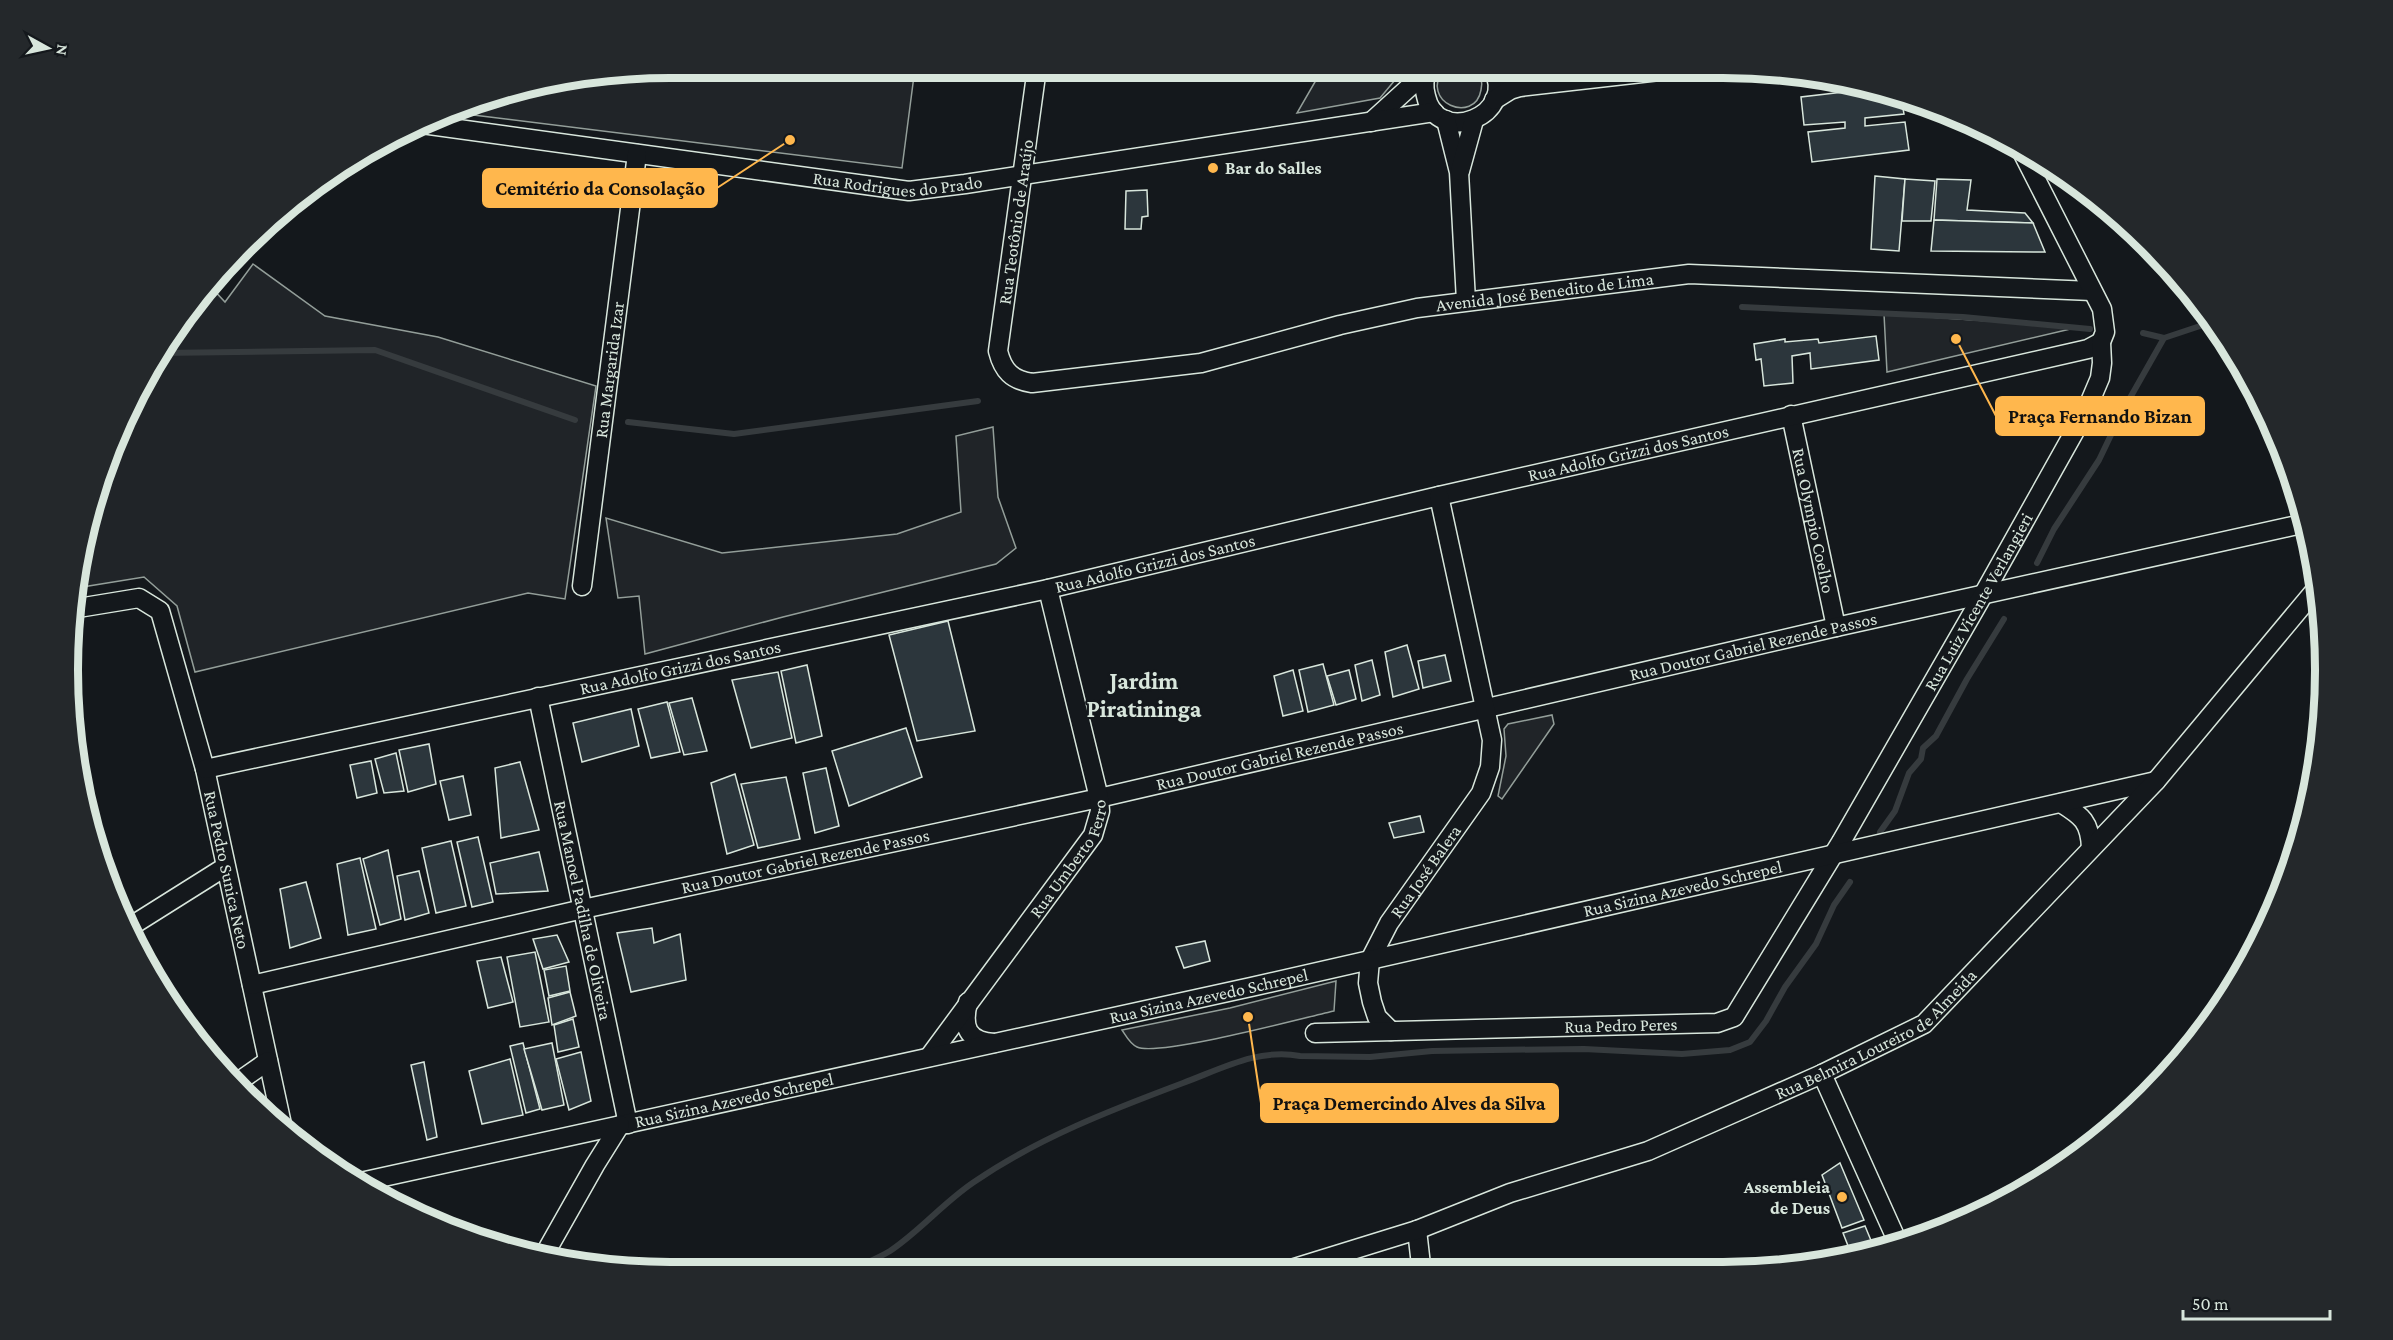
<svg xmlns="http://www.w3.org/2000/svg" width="2393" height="1340" viewBox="0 0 2393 1340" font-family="'Crimson Pro',serif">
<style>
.green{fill:#202428;stroke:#939e99;stroke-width:1.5}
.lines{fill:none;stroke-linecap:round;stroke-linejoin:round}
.stream{stroke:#363b3e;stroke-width:6}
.building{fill:#2c363c;stroke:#d8e6dc;stroke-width:1.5}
.street-casing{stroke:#d8e6dc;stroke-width:21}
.street{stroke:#14181c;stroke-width:18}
.poi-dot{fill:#ffb74d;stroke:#14181c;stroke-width:2}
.labels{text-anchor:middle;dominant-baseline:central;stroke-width:4.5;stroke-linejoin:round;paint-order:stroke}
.poi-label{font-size:18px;font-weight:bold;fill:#d8e6dc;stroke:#14181c;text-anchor:start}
.street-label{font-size:18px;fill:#d8e6dc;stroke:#14181c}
.district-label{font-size:24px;font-weight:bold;fill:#d8e6dc;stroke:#14181c}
.rim{fill:none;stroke:#d8e6dc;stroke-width:8}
.leader{fill:none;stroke:#ffb74d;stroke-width:2}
.callout-dot{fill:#ffb74d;stroke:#14181c;stroke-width:2}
.callout{fill:#ffb74d;stroke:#ffb74d;stroke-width:2}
.callout-label{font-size:20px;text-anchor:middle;font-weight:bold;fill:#111}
</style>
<rect width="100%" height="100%" fill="#14181c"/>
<!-- green -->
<g class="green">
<path d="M670,68H915L902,168L449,112L476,100L553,79Z"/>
<path d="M1323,68H1405L1380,98L1297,113Z"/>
<path d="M1444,68H1475C1481,74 1483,81 1481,90C1475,125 1418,103 1444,68Z"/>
<path d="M253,264L325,316L438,337L596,386L565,599L528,593L195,672L177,606L144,577L76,588L88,514L113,439L169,336L208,284L225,302Z"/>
<path d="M1884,314L2079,327L1887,372Z"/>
<path d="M993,427L998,497L1016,548L996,564L783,617L645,654L639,596L618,598L606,518L722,553L897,534L961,512L956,436Z"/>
<path d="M1552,715L1554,724L1502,799L1498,796L1506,756L1504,729L1508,724Z"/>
<path d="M1336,981L1334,1011C1303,1018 1158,1057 1137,1047C1130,1044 1126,1036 1122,1030L1230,1008Z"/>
</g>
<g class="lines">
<!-- stream -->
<g class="stream">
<path d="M1742,307L1963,317L2090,329"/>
<path d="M2143,333L2164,338"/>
<path d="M160,353L375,350L575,420"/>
<path d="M628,422L734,434L978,401"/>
<path d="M2037,563L2054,529L2099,460L2122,412L2164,338L2212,322"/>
<path d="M1880,832L1895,811L1909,773L1921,759L1923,748L1936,736L1967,679L2004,619"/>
<path d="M849,1271C862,1264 877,1259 890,1251C920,1231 944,1202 974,1182C1038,1138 1111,1110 1183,1083C1221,1069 1258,1048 1300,1056L1370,1057L1432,1051L1491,1050L1584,1049L1682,1054L1730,1050L1750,1042L1766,1021L1785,987L1816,944L1834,905L1850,882"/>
</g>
</g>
<!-- building -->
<g class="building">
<path d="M1878,88L1901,97L1904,114L1865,118V126L1905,122L1909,150L1812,162L1808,132L1845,128V122L1804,125L1801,97Z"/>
<path d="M1875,176L1905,179L1899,251L1871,249Z"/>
<path d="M1905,179L1935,181L1931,221H1902Z"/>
<path d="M1937,179L1971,180L1967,210L2025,213L2033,223L1934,220Z"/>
<path d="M1147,190L1148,216L1142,217L1141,229H1125L1126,191Z"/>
<path d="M1934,220L2033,223L2045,252L1931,251Z"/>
<path d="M1876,336L1879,360L1811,369L1810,353L1792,356L1793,383L1764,386L1761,359L1756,360L1754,344L1785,339V342L1818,339L1819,343Z"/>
<path d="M948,621L975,731L917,741L889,635Z"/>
<path d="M1407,645L1419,689L1393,697L1385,652Z"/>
<path d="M1445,655L1451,681L1423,688L1418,661Z"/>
<path d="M1372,660L1380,695L1362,701L1355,665Z"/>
<path d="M1323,664L1334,705L1308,712L1299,670Z"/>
<path d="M807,665L822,736L796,743L781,671Z"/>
<path d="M1293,670L1303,711L1283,716L1274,676Z"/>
<path d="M1349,670L1356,699L1336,705L1327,676Z"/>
<path d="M778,672L792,738L751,748L732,680Z"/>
<path d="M692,698L707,751L684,755L669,703Z"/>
<path d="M667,702L680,752L651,758L638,709Z"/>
<path d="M631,709L639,746L582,762L573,723Z"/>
<path d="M906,728L922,777L849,806L832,751Z"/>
<path d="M429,744L436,784L408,792L399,750Z"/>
<path d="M396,753L404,791L384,793L375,759Z"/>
<path d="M371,761L377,793L357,798L350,765Z"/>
<path d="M520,762L539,830L501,838L495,768Z"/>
<path d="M826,768L839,826L815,833L803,773Z"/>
<path d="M735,774L754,845L727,854L711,783Z"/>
<path d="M463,776L471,815L449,820L440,781Z"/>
<path d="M786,777L800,839L758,848L741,784Z"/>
<path d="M1420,816L1424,832L1394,838L1389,823Z"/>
<path d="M478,837L493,902L472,907L457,842Z"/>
<path d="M451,841L466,906L436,913L422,848Z"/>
<path d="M388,850L401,919L380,925L363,859Z"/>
<path d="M539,852L548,891L496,894L490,863Z"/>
<path d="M360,858L376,929L348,935L337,864Z"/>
<path d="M419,871L429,913L405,920L397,876Z"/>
<path d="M306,882L321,938L290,948L280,889Z"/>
<path d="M652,928L654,943L680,934L686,980L631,992L617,933Z"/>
<path d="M557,935L569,962L543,969L533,939Z"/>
<path d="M1205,941L1210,961L1184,968L1176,947Z"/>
<path d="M535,952L549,1022L520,1027L507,957Z"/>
<path d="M501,957L513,1002L488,1008L477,961Z"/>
<path d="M566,966L570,991L549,996L544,970Z"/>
<path d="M570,992L576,1016L552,1025L548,998Z"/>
<path d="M573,1019L579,1047L558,1052L554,1025Z"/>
<path d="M523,1043L540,1109L526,1113L510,1046Z"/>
<path d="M552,1043L564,1105L542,1110L524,1049Z"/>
<path d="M581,1052L591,1101L569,1110L556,1059Z"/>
<path d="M510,1059L523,1115L482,1124L469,1071Z"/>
<path d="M424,1062L437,1137L427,1140L411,1065Z"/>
<path d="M1840,1163L1864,1220L1842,1228L1822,1175Z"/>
<path d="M1865,1226L1875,1250L1852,1256L1843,1233Z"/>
</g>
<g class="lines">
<!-- street casing -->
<g class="street-casing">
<g id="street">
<path id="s1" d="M1037,68L998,351C1003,371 1012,380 1032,383L1201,363L1340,325L1417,308L1689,274L2092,291"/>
<path d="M1429,68C1424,77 1423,86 1426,96C1437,148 1520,115 1492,68"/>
<path d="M1494,100L1510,90L1520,87L1677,69"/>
<path d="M1446,120L1459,172L1466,301"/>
<path d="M1371,122L1426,72"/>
<path id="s2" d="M422,124L909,191L965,184L1434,112"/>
<path d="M1460,171L1474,120"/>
<path id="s3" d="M1791,415L1836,627"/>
<path id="s4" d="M582,586L637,154"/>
<path id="s5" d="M72,609L139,598L160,611L205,769L283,1129"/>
<path id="s6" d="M538,697L628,1124"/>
<path id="s7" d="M205,769L1048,589L1439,496L2088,349L2101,342"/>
<path d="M2061,803C2082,816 2090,822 2091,848"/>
<path d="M128,928L225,867"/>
<path id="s8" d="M252,985L583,909L1099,798L1836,627L2306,523"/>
<path d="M968,1002C962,1027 967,1041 994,1043"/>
<path id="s9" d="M1391,1031L1377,1017L1372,1002L1368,983L1370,960L1389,923L1481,793L1490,767L1492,740L1439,496"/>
<path id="s10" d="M1315,1033L1717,1023L1734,1017L1841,842L1983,595L2086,411L2100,378L2102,363L2101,342L2105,332L2102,309L2019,146"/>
<path id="s11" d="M929,1057L1093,835L1100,811L1099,798L1048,589"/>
<path d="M1822,1074L1899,1245"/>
<path d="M235,1084L268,1061"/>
<path id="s12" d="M356,1183L1251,987L2156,781"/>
<path d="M1417,1230L1421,1265"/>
<path d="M543,1257L595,1165L620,1125"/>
<path id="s13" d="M1291,1269L1417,1230L1510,1193L1648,1151L1822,1074L1924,1024L2156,781L2317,588"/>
</g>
</g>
<!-- street -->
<use href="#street" class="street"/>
</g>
<!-- markers -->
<g class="poi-dot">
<circle cx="1213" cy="168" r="6"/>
<circle cx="1842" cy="1197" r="6"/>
</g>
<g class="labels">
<!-- poi labels -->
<g class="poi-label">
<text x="1225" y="168">Bar do Salles</text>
<text x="1830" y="1187" text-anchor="end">Assembleia<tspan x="1830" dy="21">de Deus</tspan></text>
</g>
<!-- street labels -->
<g class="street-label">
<text stroke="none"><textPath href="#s2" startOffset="480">Rua Rodrigues do Prado</textPath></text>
<text transform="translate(1016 222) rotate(-82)">Rua Teotônio de Araújo</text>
<text stroke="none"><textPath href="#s1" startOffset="858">Avenida José Benedito de Lima</textPath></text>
<text stroke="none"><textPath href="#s4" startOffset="218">Rua Margarida Izar</textPath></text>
<text stroke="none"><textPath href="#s7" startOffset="1458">Rua Adolfo Grizzi dos Santos</textPath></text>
<text stroke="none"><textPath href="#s3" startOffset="108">Rua Olympio Coelho</textPath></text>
<text stroke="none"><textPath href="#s7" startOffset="972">Rua Adolfo Grizzi dos Santos</textPath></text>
<text stroke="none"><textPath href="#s10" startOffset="902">Rua Luiz Vicente Verlangieri</textPath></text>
<text stroke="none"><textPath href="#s8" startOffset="1539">Rua Doutor Gabriel Rezende Passos</textPath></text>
<text stroke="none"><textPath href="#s7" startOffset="486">Rua Adolfo Grizzi dos Santos</textPath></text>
<text stroke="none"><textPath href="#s8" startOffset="1053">Rua Doutor Gabriel Rezende Passos</textPath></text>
<text stroke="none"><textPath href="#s11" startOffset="244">Rua Umberto Ferro</textPath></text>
<text stroke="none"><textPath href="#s8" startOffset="567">Rua Doutor Gabriel Rezende Passos</textPath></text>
<text stroke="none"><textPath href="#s5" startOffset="360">Rua Pedro Sunica Neto</textPath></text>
<text stroke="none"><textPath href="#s9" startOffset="183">Rua José Balera</textPath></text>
<text stroke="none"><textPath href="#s12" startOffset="1359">Rua Sizina Azevedo Schrepel</textPath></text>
<text stroke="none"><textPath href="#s6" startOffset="218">Rua Manoel Padilha de Oliveira</textPath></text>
<text stroke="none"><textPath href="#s12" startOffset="873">Rua Sizina Azevedo Schrepel</textPath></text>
<text stroke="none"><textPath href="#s10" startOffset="306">Rua Pedro Peres</textPath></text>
<text stroke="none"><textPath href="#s13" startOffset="634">Rua Belmira Loureiro de Almeida</textPath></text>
<text stroke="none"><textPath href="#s12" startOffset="387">Rua Sizina Azevedo Schrepel</textPath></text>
</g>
<!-- district labels -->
<g class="district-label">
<text x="1144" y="680">Jardim<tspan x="1144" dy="28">Piratininga</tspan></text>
</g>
</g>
<!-- crop -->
<path d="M0 0H2393V1340H0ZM670 78H1723A592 592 0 0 1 2315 670V670A592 592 0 0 1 1723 1262H670A592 592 0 0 1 78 670V670A592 592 0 0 1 670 78Z" fill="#24282b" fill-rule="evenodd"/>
<path class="rim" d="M670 78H1723A592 592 0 0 1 2315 670V670A592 592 0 0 1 1723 1262H670A592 592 0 0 1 78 670V670A592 592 0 0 1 670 78Z"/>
<!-- callouts -->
<path class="leader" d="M790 140L717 188M1956 339L1996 416M1248 1017L1261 1103"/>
<g class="callout-dot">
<circle cx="790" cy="140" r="6"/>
<circle cx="1956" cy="339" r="6"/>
<circle cx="1248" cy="1017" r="6"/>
</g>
<g class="callout">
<rect x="483" y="169" width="234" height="38" rx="6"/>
<rect x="1996" y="397" width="208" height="38" rx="6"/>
<rect x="1261" y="1084" width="297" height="38" rx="6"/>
</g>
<g class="callout-label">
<text x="600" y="195">Cemitério da Consolação</text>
<text x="2100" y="423">Praça Fernando Bizan</text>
<text x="1409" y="1110">Praça Demercindo Alves da Silva</text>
</g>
<!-- north arrow -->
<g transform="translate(48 48) rotate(98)" stroke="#14181c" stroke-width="4.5" paint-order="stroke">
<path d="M0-4.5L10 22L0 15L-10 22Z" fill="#d8e6dc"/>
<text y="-9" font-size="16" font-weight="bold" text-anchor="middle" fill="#d8e6dc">N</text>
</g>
<!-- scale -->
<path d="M2183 1310v9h147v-9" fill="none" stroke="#d8e6dc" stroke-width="3"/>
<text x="2192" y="1310" font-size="18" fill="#d8e6dc" stroke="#14181c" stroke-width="4.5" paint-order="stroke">50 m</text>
</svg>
